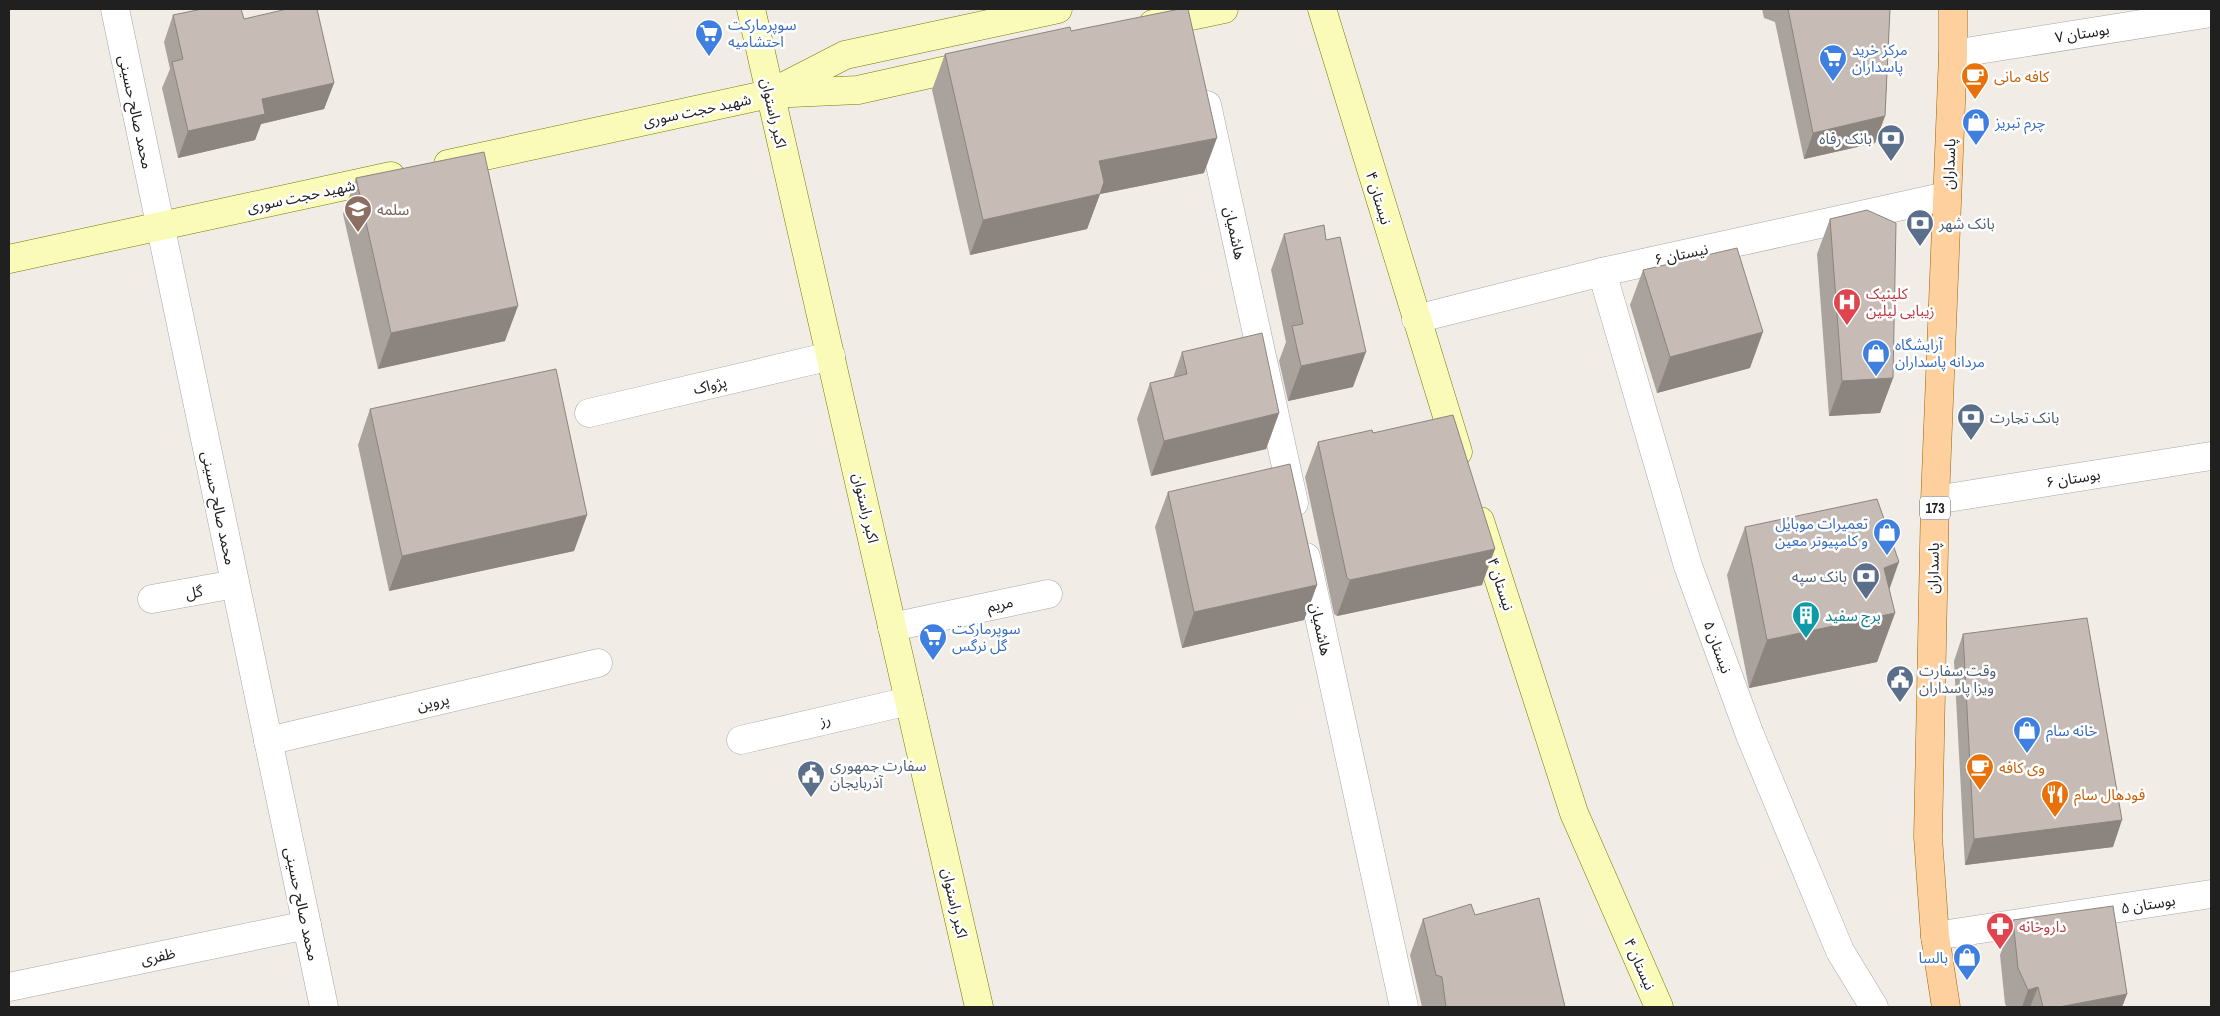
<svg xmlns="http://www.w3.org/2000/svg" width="2220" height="1016" viewBox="0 0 2220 1016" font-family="'Archivo Narrow','Noto Sans Arabic',sans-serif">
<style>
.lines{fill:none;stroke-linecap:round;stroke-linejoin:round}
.street-casing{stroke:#a7a7a7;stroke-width:29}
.secondary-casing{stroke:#737c02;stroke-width:29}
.primary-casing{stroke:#9b6200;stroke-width:29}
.street{stroke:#fff;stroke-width:28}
.secondary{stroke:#fbfbb9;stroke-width:28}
.primary{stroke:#fed09d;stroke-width:28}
.wall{fill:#aaa29c}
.shaded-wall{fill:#8b847f}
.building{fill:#c6bcb5;stroke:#8b847f}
.labels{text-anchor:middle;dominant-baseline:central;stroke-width:5;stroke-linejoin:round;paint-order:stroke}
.shield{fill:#fff;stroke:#636363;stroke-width:1}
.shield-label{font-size:14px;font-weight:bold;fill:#202020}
.shop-label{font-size:15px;fill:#366cbe;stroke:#fff;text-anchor:start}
.street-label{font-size:15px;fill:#202020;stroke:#fff}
.food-label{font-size:15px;fill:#c56008;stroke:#fff;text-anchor:start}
.service-label{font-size:15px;fill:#4e5e75;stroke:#fff;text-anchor:start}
.education-label{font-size:15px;fill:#785e54;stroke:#fff;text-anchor:start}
.health-label{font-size:15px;fill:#be3a42;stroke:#fff;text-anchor:start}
.culture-label{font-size:15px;fill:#0d838f;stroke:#fff;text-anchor:start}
</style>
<rect width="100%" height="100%" fill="#f1ede6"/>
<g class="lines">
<!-- street casing -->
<g class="street-casing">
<g id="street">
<path d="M115,9L324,1007"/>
<path d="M1953,54L2211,13"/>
<path d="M1207,105L1294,503"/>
<path d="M1602,272L1688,566L1750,735L1840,951L1874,1007"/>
<path d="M1416,319L1602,272L1947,196"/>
<path d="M589,413L831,356"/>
<path d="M1935,500L2211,456"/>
<path d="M1306,557L1404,1007"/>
<path d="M152,599L235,584"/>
<path d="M892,627L1048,594"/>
<path d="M741,740L909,701"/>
<path d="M268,741L598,663"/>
<path d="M1935,936L2211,894"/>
<path d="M9,987L307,925"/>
</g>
</g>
<!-- secondary casing -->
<g class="secondary-casing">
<g id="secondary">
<path d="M751,9L979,1007"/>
<path d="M1322,9L1458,452"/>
<path d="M1153,24L1224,9"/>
<path d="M777,90L845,55L1058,9"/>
<path d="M448,164L769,94L858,90L974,64"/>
<path d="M9,259L391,176"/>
<path d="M1480,521L1574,813L1659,1007"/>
</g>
</g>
<!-- primary casing -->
<g class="primary-casing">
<path id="primary" d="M1946,1007L1935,936L1928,837L1935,500L1953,54V9"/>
</g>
<!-- street -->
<use href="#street" class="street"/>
<!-- secondary -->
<use href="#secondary" class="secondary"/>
<!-- primary -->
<use href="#primary" class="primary"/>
</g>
<!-- wall -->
<g class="wall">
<path d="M1762,9H1890L1885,116L1875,143L1804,159L1775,22L1764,18Z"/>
<path d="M173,15L244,19L334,83L324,109L261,124L255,140L178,158L162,88L170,69L164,42Z"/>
<path d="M1071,31L1204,173L1100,194L1087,229L970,255L932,90L945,54Z"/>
<path d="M356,178L505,341L378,369L343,214Z"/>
<path d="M1830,219L1893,378L1880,413L1829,416L1817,254Z"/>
<path d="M1284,234L1353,387L1288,401L1279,361L1286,342L1271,270Z"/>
<path d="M1643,270L1750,368L1657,393L1630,305Z"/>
<path d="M1182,352L1279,413L1266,449L1151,476L1137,419L1150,383L1173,378Z"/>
<path d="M370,409L587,515L574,551L389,591L358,445Z"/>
<path d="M1373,433L1482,585L1337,616L1334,614L1305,477L1318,442Z"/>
<path d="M1168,492L1317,585L1304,620L1182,648L1155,527Z"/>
<path d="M1745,527L1889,590L1895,613L1877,662L1749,688L1727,575Z"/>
<path d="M1963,634L2113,847L1965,865L1954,661Z"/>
<path d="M1475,915L1565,1007H1422L1410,955L1423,919Z"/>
<path d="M2013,920L2127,994L2122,1007H2007L2005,1004L2000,955Z"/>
</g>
<!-- shaded-wall -->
<g class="shaded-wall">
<path d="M334,83L324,109L261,124L255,140L178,158L188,131L262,99Z"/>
<path d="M1885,116L1875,143L1804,159L1813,133Z"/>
<path d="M1217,138L1204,173L1100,194L1087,229L970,255L983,220L1099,161Z"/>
<path d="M518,306L505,341L378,369L391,333Z"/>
<path d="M1763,332L1750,368L1657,393L1670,357Z"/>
<path d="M1366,352L1353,387L1288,401L1301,366Z"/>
<path d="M1893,378L1880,413L1829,416L1842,381Z"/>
<path d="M1279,413L1266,449L1151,476L1164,441Z"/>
<path d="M587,515L574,551L389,591L402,556Z"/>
<path d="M1495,549L1482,585L1337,616L1350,580Z"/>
<path d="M1899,562L1882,610L1884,568Z"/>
<path d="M1317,585L1304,620L1182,648L1194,612Z"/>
<path d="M1895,613L1877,662L1749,688L1767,640Z"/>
<path d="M2122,820L2113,847L1965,865L1974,839Z"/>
<path d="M2038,987L2030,1007H2022L2028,990Z"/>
<path d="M2127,994L2122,1007H2059Z"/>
</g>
<!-- building -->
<g class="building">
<path d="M202,9H241L244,19L287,9H317L334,83L262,99L265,114L188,131L172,62L183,59L173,15Z"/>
<path d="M1180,9H1188L1217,138L1099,161L1104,182L1100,194L983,220L945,54L1070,27L1071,31Z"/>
<path d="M1788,9H1890L1885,116L1813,133Z"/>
<path d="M484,152L518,306L391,333L356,178Z"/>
<path d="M1867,210L1896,223L1893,378L1842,381L1830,219Z"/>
<path d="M1324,225L1326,240L1340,237L1366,352L1301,366L1292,326L1303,324L1284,234Z"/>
<path d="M1737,248L1763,332L1670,357L1643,270Z"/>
<path d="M1262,333L1279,413L1164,441L1150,383L1187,374L1182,352Z"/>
<path d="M556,369L587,515L402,556L370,409Z"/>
<path d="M1453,415L1495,549L1350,580L1347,578L1318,442L1372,430L1373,433Z"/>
<path d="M1290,464L1317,585L1194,612L1168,492Z"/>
<path d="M1877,499L1899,562L1884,568L1895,613L1767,640L1745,527Z"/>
<path d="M2087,618L2122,820L1974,839L1963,634Z"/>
<path d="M1539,898L1565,1007H1446L1442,977L1436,975L1423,919L1471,904L1475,915Z"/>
<path d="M2113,906L2127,994L2059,1007H2043L2038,987L2028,990L2018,968L2013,920Z"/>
</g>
<!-- icons -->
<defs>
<g id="supermarket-pin" transform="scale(1.4375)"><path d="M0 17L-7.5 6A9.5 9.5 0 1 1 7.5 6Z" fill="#3f7fe0" stroke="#fff"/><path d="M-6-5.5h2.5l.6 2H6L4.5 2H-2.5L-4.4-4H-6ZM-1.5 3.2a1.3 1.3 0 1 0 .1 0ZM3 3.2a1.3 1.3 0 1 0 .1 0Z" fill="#fff"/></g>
<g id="cafe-pin" transform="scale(1.4375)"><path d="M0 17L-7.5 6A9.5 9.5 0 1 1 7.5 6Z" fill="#e8710a" stroke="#fff"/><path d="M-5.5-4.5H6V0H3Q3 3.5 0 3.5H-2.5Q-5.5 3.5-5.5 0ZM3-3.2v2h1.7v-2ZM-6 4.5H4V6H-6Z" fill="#fff"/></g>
<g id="shop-pin" transform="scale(1.4375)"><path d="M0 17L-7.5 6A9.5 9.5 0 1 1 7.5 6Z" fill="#3f7fe0" stroke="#fff"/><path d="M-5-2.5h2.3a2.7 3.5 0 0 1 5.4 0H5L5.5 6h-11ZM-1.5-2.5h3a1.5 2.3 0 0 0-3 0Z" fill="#fff"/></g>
<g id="bank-pin" transform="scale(1.4375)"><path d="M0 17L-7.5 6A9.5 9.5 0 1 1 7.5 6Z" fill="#5c6f8a" stroke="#fff"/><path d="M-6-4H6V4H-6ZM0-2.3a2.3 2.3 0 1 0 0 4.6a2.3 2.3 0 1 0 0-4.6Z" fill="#fff"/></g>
<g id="school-pin" transform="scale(1.4375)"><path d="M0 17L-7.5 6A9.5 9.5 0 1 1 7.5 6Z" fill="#8d6e63" stroke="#fff"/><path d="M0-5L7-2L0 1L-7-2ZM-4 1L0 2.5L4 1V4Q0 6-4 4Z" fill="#fff"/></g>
<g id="hospital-pin" transform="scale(1.4375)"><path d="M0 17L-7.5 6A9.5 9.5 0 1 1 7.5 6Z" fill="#e0444e" stroke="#fff"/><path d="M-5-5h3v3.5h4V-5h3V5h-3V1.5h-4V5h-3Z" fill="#fff"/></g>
<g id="building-pin" transform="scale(1.4375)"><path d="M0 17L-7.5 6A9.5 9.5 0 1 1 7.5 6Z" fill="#0f9aa8" stroke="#fff"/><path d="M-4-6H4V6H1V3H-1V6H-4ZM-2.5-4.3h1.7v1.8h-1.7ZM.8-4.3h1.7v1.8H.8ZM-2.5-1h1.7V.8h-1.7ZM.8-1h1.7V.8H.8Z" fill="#fff"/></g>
<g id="civic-pin" transform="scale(1.4375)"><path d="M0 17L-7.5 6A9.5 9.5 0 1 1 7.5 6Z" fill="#5c6f8a" stroke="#fff"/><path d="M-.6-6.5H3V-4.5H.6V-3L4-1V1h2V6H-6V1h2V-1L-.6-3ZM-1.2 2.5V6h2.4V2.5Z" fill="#fff"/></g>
<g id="restaurant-pin" transform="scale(1.4375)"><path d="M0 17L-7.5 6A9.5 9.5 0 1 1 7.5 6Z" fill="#e8710a" stroke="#fff"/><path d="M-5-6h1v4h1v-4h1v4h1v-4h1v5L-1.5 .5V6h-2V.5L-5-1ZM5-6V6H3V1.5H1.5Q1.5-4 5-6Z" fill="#fff"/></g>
<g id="pharmacy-pin" transform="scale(1.4375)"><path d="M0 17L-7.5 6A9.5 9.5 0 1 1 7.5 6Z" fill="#e0444e" stroke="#fff"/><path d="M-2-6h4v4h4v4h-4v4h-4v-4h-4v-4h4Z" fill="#fff"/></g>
</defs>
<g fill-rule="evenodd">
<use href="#supermarket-pin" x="709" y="33"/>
<use href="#supermarket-pin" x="1833" y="58"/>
<use href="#cafe-pin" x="1975" y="76"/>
<use href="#shop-pin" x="1976" y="122"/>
<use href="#bank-pin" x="1891" y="138"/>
<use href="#school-pin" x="358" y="209"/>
<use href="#bank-pin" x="1920" y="223"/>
<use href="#hospital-pin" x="1847" y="302"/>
<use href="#shop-pin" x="1876" y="353"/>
<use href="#bank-pin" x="1971" y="417"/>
<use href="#shop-pin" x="1887" y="532"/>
<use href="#bank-pin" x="1866" y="576"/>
<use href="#building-pin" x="1806" y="615"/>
<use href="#supermarket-pin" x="933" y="637"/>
<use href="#civic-pin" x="1900" y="679"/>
<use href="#shop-pin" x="2027" y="730"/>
<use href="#cafe-pin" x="1980" y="767"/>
<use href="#civic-pin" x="811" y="774"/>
<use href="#restaurant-pin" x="2055" y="794"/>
<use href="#pharmacy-pin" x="2000" y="926"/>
<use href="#shop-pin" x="1967" y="957"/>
</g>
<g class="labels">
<!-- shield labels -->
<rect class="shield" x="1920" y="496.5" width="30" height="23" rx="4"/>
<g class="shield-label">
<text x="1935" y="508">173</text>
</g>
<!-- shop labels -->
<g class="shop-label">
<text x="728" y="24">سوپرمارکت<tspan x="728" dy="17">احتشامیه</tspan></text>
<text x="1852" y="49">مرکز خرید<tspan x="1852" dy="17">پاسداران</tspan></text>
<text x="1995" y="122">چرم تبریز</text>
<text x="1895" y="344">آرایشگاه<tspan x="1895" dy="17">مردانه پاسداران</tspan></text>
<text x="1868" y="523" text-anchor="end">تعمیرات موبایل<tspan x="1868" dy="17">و کامپیوتر معین</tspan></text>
<text x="952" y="628">سوپرمارکت<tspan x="952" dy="17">گل نرگس</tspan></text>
<text x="2046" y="730">خانه سام</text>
<text x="1948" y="957" text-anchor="end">بالسا</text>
</g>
<!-- street labels -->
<g class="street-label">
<text transform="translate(2082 33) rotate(-9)">بوستان ۷</text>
<text transform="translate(697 110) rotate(-12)">شهید حجت سوری</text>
<text transform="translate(136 112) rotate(78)">محمد صالح حسینی</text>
<text transform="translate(774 113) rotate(77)">اکبر راستوان</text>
<text transform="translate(1949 164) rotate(-88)">پاسداران</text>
<text transform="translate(301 196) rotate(-12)">شهید حجت سوری</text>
<text transform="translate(1379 198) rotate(73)">نیستان ۴</text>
<text transform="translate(1235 233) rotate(78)">هاشمیان</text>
<text transform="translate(1681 254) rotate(-12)">نیستان ۶</text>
<text transform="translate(710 385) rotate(-13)">پژواک</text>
<text transform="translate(2073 478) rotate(-9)">بوستان ۶</text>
<text transform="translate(219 508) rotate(78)">محمد صالح حسینی</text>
<text transform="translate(866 508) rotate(77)">اکبر راستوان</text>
<text transform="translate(1933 568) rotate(-89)">پاسداران</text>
<text transform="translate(1501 584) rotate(72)">نیستان ۴</text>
<text transform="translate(194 592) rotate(-10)">گل</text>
<text transform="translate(1000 604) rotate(-12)">مریم</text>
<text transform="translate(1321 629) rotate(78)">هاشمیان</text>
<text transform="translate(1718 647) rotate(70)">نیستان ۵</text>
<text transform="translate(433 702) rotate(-13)">پروین</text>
<text transform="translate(825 720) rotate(-13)">رز</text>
<text transform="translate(955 903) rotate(77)">اکبر راستوان</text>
<text transform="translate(302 904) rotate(78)">محمد صالح حسینی</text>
<text transform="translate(2148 904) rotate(-9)">بوستان ۵</text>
<text transform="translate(158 956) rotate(-12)">ظفری</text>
<text transform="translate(1640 964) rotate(66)">نیستان ۴</text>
</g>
<!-- food labels -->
<g class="food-label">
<text x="1994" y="76">کافه مانی</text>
<text x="1999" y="767">وی کافه</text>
<text x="2074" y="794">فودهال سام</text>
</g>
<!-- service labels -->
<g class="service-label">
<text x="1872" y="138" text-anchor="end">بانک رفاه</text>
<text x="1939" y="223">بانک شهر</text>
<text x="1990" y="417">بانک تجارت</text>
<text x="1847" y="576" text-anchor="end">بانک سپه</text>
<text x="1919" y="670">وقت سفارت<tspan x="1919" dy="17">ویزا پاسداران</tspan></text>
<text x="830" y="765">سفارت جمهوری<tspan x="830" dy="17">آذربایجان</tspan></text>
</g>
<!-- education labels -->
<g class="education-label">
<text x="377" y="209">سلمه</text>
</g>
<!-- health labels -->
<g class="health-label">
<text x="1866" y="293">کلینیک<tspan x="1866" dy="17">زیبایی لیلین</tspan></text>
<text x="2019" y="926">داروخانه</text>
</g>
<!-- culture labels -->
<g class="culture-label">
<text x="1825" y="615">برج سفید</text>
</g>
</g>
<!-- border -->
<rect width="2220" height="1016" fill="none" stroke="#202020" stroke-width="20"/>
</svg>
